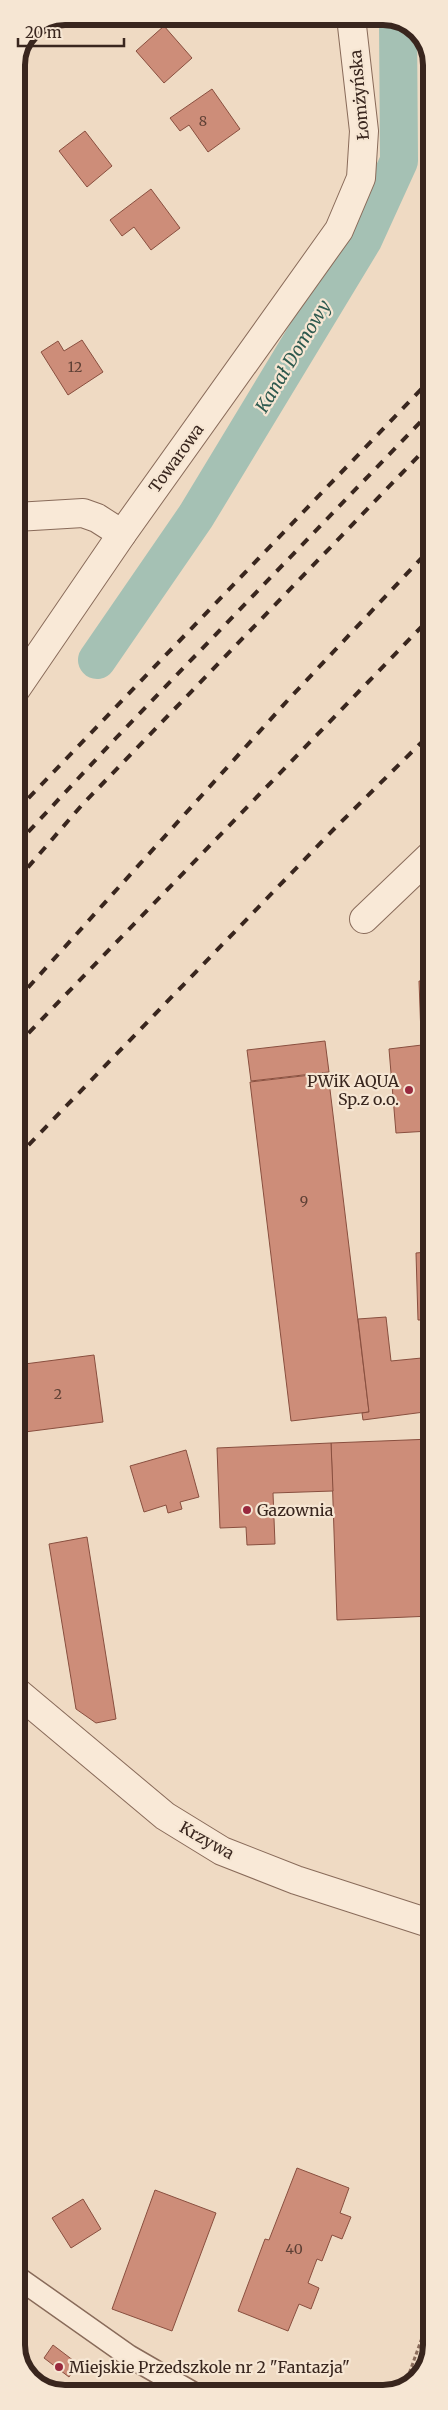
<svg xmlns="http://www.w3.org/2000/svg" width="448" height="2410" viewBox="0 0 448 2410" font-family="Merriweather,serif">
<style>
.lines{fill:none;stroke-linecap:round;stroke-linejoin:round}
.canal{stroke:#a5c1b4;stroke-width:38}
.building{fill:#cd8d79;stroke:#894f3f}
.service-casing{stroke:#896b5a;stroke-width:24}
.minor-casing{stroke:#896b5a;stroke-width:30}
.tertiary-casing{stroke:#896b5a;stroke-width:30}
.path{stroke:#896b5a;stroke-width:3;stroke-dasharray:4 2.5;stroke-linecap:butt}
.service{stroke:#f9e9d7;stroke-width:21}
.minor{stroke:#f9e9d7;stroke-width:28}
.tertiary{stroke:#f9e9d7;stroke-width:28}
.rail{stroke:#39261e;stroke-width:4;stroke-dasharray:9 9;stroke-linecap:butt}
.poi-dot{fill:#99293e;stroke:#f6e6d3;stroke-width:2}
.labels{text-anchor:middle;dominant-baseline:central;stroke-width:4.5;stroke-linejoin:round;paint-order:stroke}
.number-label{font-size:14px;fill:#5e4035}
.street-label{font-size:16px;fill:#39261e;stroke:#f6e6d3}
.poi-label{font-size:16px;fill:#39261e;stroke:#f6e6d3;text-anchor:start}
.water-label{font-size:18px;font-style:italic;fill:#2d594e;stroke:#f6e6d3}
.rim{fill:none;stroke:#39261e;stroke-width:6}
</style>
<rect width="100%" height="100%" fill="#efdac3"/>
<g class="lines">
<!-- canal -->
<path class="canal" d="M97,660L196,516L363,240L399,161L398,21"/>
</g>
<!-- building -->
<g class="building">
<path d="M164,26L192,58L164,83L136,51Z"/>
<path d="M212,89L240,129L208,152L189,125L180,131L170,118Z"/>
<path d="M85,131L112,166L87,187L59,151Z"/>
<path d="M151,189L180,228L151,250L134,227L122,236L110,220Z"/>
<path d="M82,340L103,372L68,395L41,352L58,341L64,351Z"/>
<path d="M419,981H431V1034L421,1035Z"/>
<path d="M325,1041L329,1072L251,1081L247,1050Z"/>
<path d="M422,1045L429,1131L396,1133L389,1049Z"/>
<path d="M328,1073L369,1412L291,1421L250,1082Z"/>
<path d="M425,1219H432V1252H427Z"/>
<path d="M427,1252H432V1320H418L416,1253Z"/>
<path d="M386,1317L391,1361L432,1357V1411L363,1420L362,1413L369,1412L358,1319Z"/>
<path d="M94,1355L103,1422L17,1433V1365Z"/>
<path d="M432,1439V1616L337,1620L331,1443Z"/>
<path d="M331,1443L333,1491L273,1493L275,1544L247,1545L246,1527L220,1528L217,1448Z"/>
<path d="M186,1450L199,1497L180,1502L182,1509L168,1513L166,1505L144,1512L130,1466Z"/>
<path d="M87,1537L116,1719L96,1723L76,1709L49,1544Z"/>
<path d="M297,2168L349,2188L340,2213L351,2217L342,2239L332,2235L322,2261L317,2259L308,2283L319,2288L311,2309L299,2304L288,2331L238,2311L265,2239L269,2240Z"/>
<path d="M155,2190L216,2213L172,2331L112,2309Z"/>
<path d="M83,2199L101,2229L71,2248L52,2218Z"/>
<path d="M53,2345L78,2364L69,2377L44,2358Z"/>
</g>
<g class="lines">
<!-- service casing -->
<g class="service-casing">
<path id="service" d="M17,2277L129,2356L193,2393"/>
</g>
<!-- minor casing -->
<g class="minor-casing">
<g id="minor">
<path d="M16,517L83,513L97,518L122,534"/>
<path d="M364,919L431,855"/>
<path d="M17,1692L165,1816L222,1851L296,1880L432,1924"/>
</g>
</g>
<!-- tertiary casing -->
<g class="tertiary-casing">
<path id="tertiary" d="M16,689L122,534L339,230L361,178L364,131L351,17"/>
</g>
<!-- path -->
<path class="path" d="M405,2385L432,2310"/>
<!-- service -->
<use href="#service" class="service"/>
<!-- minor -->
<use href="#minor" class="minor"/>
<!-- tertiary -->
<use href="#tertiary" class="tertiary"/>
<!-- rail -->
<g class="rail">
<path d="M16,811L431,379"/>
<path d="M16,845L116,738L431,411"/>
<path d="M16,881L81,806L431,443"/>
<path d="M16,1001L288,700L431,548"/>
<path d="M16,1046L431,617"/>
<path d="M16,1158L335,828L431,733"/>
</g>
</g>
<!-- markers -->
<g class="poi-dot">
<circle cx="409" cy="1090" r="5"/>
<circle cx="247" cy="1510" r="5"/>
<circle cx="59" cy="2367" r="5"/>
</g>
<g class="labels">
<!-- number labels -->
<g class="number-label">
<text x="203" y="121">8</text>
<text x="75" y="367">12</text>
<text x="304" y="1201">9</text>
<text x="58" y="1394">2</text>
<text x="294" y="2249">40</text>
</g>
<!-- street labels -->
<g class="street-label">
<text transform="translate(359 95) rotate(-95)">Łomżyńska</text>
<text transform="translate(176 458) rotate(-54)">Towarowa</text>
<text transform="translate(207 1840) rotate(29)">Krzywa</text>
</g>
<!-- poi labels -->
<g class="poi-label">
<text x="399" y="1081" text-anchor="end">PWiK AQUA<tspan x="399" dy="18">Sp.z o.o.</tspan></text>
<text x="257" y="1510">Gazownia</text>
<text x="69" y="2367">Miejskie Przedszkole nr 2 "Fantazja"</text>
</g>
<!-- water labels -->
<g class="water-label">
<text transform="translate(293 356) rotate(-59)">Kanał Domowy</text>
</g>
</g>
<!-- crop -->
<path d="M0 0H448V2410H0ZM65 25H383A40 40 0 0 1 423 65V2345A40 40 0 0 1 383 2385H65A40 40 0 0 1 25 2345V65A40 40 0 0 1 65 25Z" fill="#f6e6d3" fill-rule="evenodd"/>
<path class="rim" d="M65 25H383A40 40 0 0 1 423 65V2345A40 40 0 0 1 383 2385H65A40 40 0 0 1 25 2345V65A40 40 0 0 1 65 25Z"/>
<!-- scale -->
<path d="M18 38v8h106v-8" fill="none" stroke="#39261e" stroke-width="2.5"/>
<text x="25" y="38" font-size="15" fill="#39261e" stroke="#f6e6d3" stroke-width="4" paint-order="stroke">20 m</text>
</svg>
